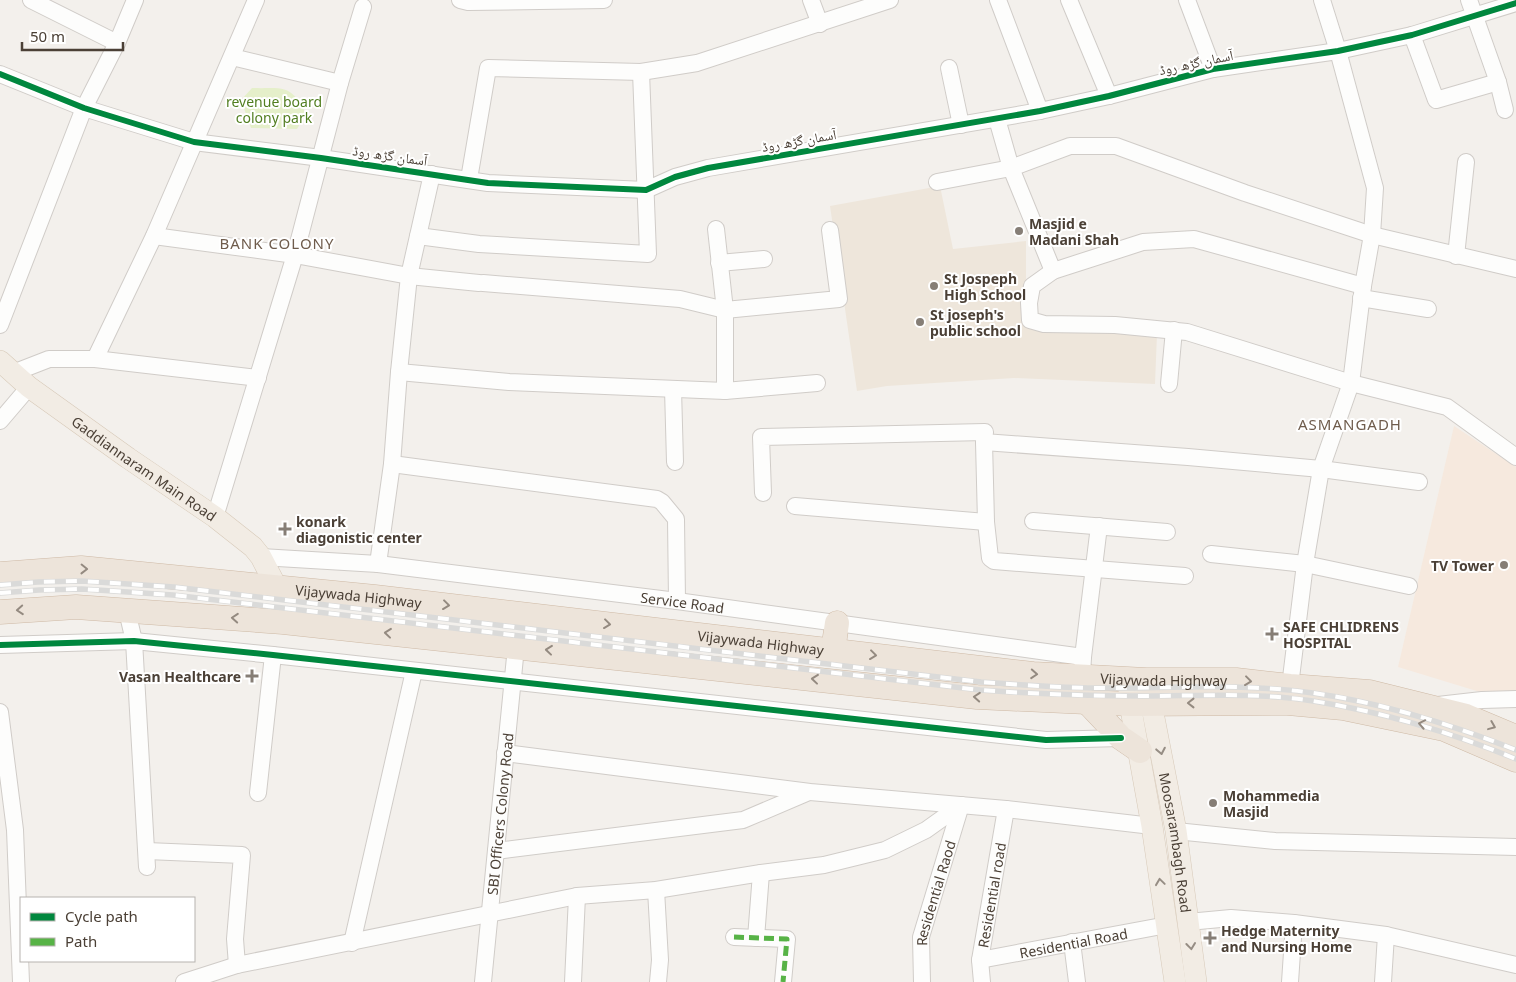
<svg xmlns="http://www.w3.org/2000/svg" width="1516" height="982" viewBox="0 0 1516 982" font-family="'Noto Sans','Noto Naskh Arabic',sans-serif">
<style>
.commercial{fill:#f6e9de}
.education{fill:#eee6db}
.green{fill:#e5efca}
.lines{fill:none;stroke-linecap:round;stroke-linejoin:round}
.minor-casing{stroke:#d0ccc8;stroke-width:18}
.major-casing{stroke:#d7c9b8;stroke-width:22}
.highway-casing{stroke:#ceb9a5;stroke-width:25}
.minor{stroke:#fdfdfc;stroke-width:16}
.major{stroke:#f2ece4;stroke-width:21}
.highway{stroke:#ede4da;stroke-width:24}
.rail-casing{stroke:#dadad9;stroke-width:5.5}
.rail{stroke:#fff;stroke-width:4;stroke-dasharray:11;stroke-linecap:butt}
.quiet{stroke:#57b346;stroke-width:5;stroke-dasharray:10 5;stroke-linecap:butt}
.cycleway-casing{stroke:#fff;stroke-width:9}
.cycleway{stroke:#00873e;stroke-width:6}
.oneway{stroke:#948a80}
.oneway2{stroke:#968d84}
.poi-dot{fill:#867e76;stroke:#fff;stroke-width:2}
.labels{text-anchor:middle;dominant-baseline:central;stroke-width:4;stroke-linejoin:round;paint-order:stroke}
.street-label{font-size:14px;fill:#4b4036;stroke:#fff}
.park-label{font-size:14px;fill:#527e21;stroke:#fff}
.poi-label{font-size:14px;font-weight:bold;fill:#4b4036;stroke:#fff;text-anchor:start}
.neighbourhood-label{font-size:15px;letter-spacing:1px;fill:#6f5c4c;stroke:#fff}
</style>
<rect width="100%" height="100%" fill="#f3f0ec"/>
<!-- commercial -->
<path class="commercial" d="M1454,426L1516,467V703L1398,667Z"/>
<!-- education -->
<path class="education" d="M940,186L953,249L1026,241V323L1157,334L1155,384L1014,378L887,386L857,391L830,206Z"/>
<!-- green -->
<path class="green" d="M252,88C282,89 291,83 306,114L297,129L251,128L241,100Z"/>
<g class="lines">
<!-- minor casing -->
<g class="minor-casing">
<g id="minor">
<path d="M31,0L117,43"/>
<path d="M460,0L468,2L604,0"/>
<path d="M811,0L820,24"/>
<path d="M998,0L1040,111"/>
<path d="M1069,0L1109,96"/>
<path d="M1187,0L1213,69"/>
<path d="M1412,35L1436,100L1498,82L1469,0"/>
<path d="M232,57L340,83"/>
<path d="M949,68L961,125"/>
<path d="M0,74L84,108L194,142L321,158L488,183L646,190L675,177L708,168L1040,111L1109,96L1213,69L1338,51L1412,35L1516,3"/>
<path d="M1498,82L1505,110"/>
<path d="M997,119L1011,168L1053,271L1143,242L1194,239L1363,286"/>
<path d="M469,179L488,68L641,72L697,63L890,0"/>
<path d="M937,182L1011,168L1070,146H1116L1245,193L1372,235L1516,269"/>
<path d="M716,229L725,310V391"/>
<path d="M154,236L295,255L409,276L479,283"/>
<path d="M418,236L479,244L648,254L641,72"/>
<path d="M1456,256L1466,162"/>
<path d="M719,263L764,259"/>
<path d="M1053,271L1032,286L1029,303L1030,320L1044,324L1115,325L1187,332L1351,383L1447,407L1516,457"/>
<path d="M483,283L680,299L725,310L839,299L830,230"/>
<path d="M1361,298L1428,309"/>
<path d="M0,325L84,108L117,43L135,0"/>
<path d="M95,359L154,236L256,0"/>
<path d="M399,372L509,382L725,391L817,383"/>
<path d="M13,373L49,359H95L258,378"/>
<path d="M1169,384L1174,330"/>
<path d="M673,389L675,462"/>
<path d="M0,421L29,387"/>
<path d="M984,442L986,522L990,558L994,561L1185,576"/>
<path d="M392,464L657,499L662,502L676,519L677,601"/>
<path d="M763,493L761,437L985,432L984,442L1188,457L1321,469L1419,482"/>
<path d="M795,506L986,522"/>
<path d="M215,517L295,255L340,83L363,7"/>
<path d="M1033,521L1167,532"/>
<path d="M1211,554L1305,564L1409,586"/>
<path id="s1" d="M261,557L378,564L677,601L1083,657L1082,676"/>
<path d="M378,564L392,464L399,372L409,276L432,174"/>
<path d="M127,611L134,641L147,867"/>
<path d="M0,645L134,641L273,655L1046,740L1121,738"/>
<path d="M1083,657L1099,526"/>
<path d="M1290,686L1305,564L1321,469L1351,383L1363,286L1372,235L1375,188L1338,51L1322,0"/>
<path d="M1438,705L1482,700L1516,699"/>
<path d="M0,712L15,830L21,982"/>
<path d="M505,753L810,792L1006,809L1152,826"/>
<path d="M258,793L273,655"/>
<path d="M1176,831L1275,841L1516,847"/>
<path d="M147,851L242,855L235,939L237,965"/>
<path d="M496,851L743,820L809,792"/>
<path d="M656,890L660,960L658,982"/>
<path d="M1188,922L1231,918L1294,923L1386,935L1516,965"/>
<path d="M734,937L787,939L783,982"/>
<path d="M756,938L761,873"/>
<path d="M1072,942L1077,982"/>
<path d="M352,943L414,671"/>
<path id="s2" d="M980,960L1167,925"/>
<path d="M184,982L237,965L577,896L656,890L761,873L824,865L885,850L926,830L961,805"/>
<path id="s3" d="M483,982L516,647"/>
<path d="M573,982L577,896"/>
<path id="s4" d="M922,982L921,937L961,805"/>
<path id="s5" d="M982,982L980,960L1006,809"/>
<path d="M1290,982L1294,923"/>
<path d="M1383,982L1386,935"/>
</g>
</g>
<!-- major casing -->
<g class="major-casing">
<g id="major">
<path id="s6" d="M0,361L29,387L128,458L215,517L253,547L261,557L276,586"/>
<path id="s7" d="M1148,687L1176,831L1196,982"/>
<path d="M1129,688L1130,704L1152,826L1175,982"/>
</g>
</g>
<!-- highway casing -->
<g class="highway-casing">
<g id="highway">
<path id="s8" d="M0,574L81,568L375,597L1033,674L1146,680H1236L1290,686L1369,692L1466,716L1516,737"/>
<path d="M0,612L76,607L283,622L977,697L1130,704L1288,703L1343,708L1444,729L1516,760"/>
<path d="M833,651L837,623"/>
<path d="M1086,701L1121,738L1140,751"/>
</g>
</g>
<!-- minor -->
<use href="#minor" class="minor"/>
<!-- major -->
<use href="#major" class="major"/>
<!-- highway -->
<use href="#highway" class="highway"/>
<!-- rail casing -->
<g class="rail-casing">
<g id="rail">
<path d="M0,585L38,582L82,581L174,587L981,682C1022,685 1064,688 1105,688C1174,688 1244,683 1313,693C1383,703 1450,724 1516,750"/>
<path d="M0,593L39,590L82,589L173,595L980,690C1034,694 1088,696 1143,696C1199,696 1256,692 1313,701C1383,712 1450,732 1516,759"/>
</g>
</g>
<!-- rail -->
<use href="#rail" class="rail"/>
<!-- quiet -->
<path class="quiet" d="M734,937L787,939L783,982"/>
<!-- cycleway casing -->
<g class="cycleway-casing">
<g id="cycleway">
<path d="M0,74L84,108L194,142L321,158L488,183L646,190L675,177L708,168L1040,111L1109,96L1213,69L1338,51L1412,35L1516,3"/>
<path d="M0,645L134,641L273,655L1046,740L1121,738"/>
</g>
</g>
<!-- cycleway -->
<use href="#cycleway" class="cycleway"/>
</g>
<!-- one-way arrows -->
<defs><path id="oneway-chevron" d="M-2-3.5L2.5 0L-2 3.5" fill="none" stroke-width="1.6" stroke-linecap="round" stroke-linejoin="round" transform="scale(1.25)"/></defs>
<g class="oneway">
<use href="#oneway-chevron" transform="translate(84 569) rotate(1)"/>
<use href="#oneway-chevron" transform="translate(446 605) rotate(7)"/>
<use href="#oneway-chevron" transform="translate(20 610) rotate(176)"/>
<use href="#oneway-chevron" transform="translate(235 618) rotate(-176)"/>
<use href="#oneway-chevron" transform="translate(607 624) rotate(7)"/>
<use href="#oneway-chevron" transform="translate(388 633) rotate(-174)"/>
<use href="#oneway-chevron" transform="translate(549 650) rotate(-174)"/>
<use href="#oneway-chevron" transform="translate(873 655) rotate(7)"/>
<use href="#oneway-chevron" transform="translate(1034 674) rotate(4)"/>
<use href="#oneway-chevron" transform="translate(815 679) rotate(-174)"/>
<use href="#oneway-chevron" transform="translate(1248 681) rotate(7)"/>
<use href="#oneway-chevron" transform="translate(977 697) rotate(-176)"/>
<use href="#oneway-chevron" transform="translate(1191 703) rotate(180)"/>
<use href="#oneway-chevron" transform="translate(1422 724) rotate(-169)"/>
<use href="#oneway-chevron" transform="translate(1492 726) rotate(22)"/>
</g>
<g class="oneway2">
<use href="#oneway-chevron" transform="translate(1161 751) rotate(79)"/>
<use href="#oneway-chevron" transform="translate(1160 882) rotate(-98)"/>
<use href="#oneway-chevron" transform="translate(1191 946) rotate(83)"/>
</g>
<!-- markers -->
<g class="poi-dot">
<circle cx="1019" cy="231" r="5"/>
<circle cx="934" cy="286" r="5"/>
<circle cx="920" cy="322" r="5"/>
<path d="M282.5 521.5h5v5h5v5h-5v5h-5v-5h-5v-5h5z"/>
<circle cx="1504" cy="565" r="5"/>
<path d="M1269.5 626.5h5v5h5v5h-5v5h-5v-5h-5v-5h5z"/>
<path d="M249.5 668.5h5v5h5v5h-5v5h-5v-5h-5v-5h5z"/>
<circle cx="1213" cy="803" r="5"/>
<path d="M1207.5 930.5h5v5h5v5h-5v5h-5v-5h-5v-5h5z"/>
</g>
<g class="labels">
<!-- street labels -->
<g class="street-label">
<text transform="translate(1196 62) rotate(-12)">آسمان گڑھ روڈ</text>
<text transform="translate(799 140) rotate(-10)">آسمان گڑھ روڈ</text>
<text transform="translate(390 155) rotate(8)">آسمان گڑھ روڈ</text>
<text stroke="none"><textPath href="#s6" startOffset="180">Gaddiannaram Main Road</textPath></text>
<text stroke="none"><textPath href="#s8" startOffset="360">Vijaywada Highway</textPath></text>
<text stroke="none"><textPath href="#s1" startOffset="424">Service Road</textPath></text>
<text stroke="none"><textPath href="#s8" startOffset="765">Vijaywada Highway</textPath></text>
<text stroke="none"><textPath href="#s8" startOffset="1170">Vijaywada Highway</textPath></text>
<text stroke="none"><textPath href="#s3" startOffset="169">SBI Officers Colony Road</textPath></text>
<text stroke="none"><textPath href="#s7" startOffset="158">Moosarambagh Road</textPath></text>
<text stroke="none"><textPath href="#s4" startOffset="91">Residential Raod</textPath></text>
<text stroke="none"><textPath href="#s5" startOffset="88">Residential road</textPath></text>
<text stroke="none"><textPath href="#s2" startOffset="95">Residential Road</textPath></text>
</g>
<!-- park labels -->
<g class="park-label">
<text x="274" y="101">revenue board<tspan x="274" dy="16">colony park</tspan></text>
</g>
<!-- poi labels -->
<g class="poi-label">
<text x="1029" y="223">Masjid e<tspan x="1029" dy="16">Madani Shah</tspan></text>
<text x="944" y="278">St Jospeph<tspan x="944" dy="16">High School</tspan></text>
<text x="930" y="314">St joseph's<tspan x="930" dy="16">public school</tspan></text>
<text x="296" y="521">konark<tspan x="296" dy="16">diagonistic center</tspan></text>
<text x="1494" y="565" text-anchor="end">TV Tower</text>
<text x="1283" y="626">SAFE CHLIDRENS<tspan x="1283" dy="16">HOSPITAL</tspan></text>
<text x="241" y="676" text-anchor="end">Vasan Healthcare</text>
<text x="1223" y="795">Mohammedia<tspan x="1223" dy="16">Masjid</tspan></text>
<text x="1221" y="930">Hedge Maternity<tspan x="1221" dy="16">and Nursing Home</tspan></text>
</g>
<!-- neighbourhood labels -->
<g class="neighbourhood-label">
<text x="277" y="243">BANK COLONY</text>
<text x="1350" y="424">ASMANGADH</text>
</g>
</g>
<!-- legend -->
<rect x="20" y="897" width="175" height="65" fill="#ffffff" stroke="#b7b3af"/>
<rect x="30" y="913" width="25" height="8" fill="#00873e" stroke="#b7b3af"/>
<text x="65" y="922" font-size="15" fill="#4b4036">Cycle path</text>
<rect x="30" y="938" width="25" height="8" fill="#57b346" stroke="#b7b3af"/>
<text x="65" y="947" font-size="15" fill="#4b4036">Path</text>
<!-- scale -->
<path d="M22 42v8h101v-8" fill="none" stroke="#4b4036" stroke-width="2.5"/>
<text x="30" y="42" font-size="15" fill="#4b4036" stroke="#ffffff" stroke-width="4" paint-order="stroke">50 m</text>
</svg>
